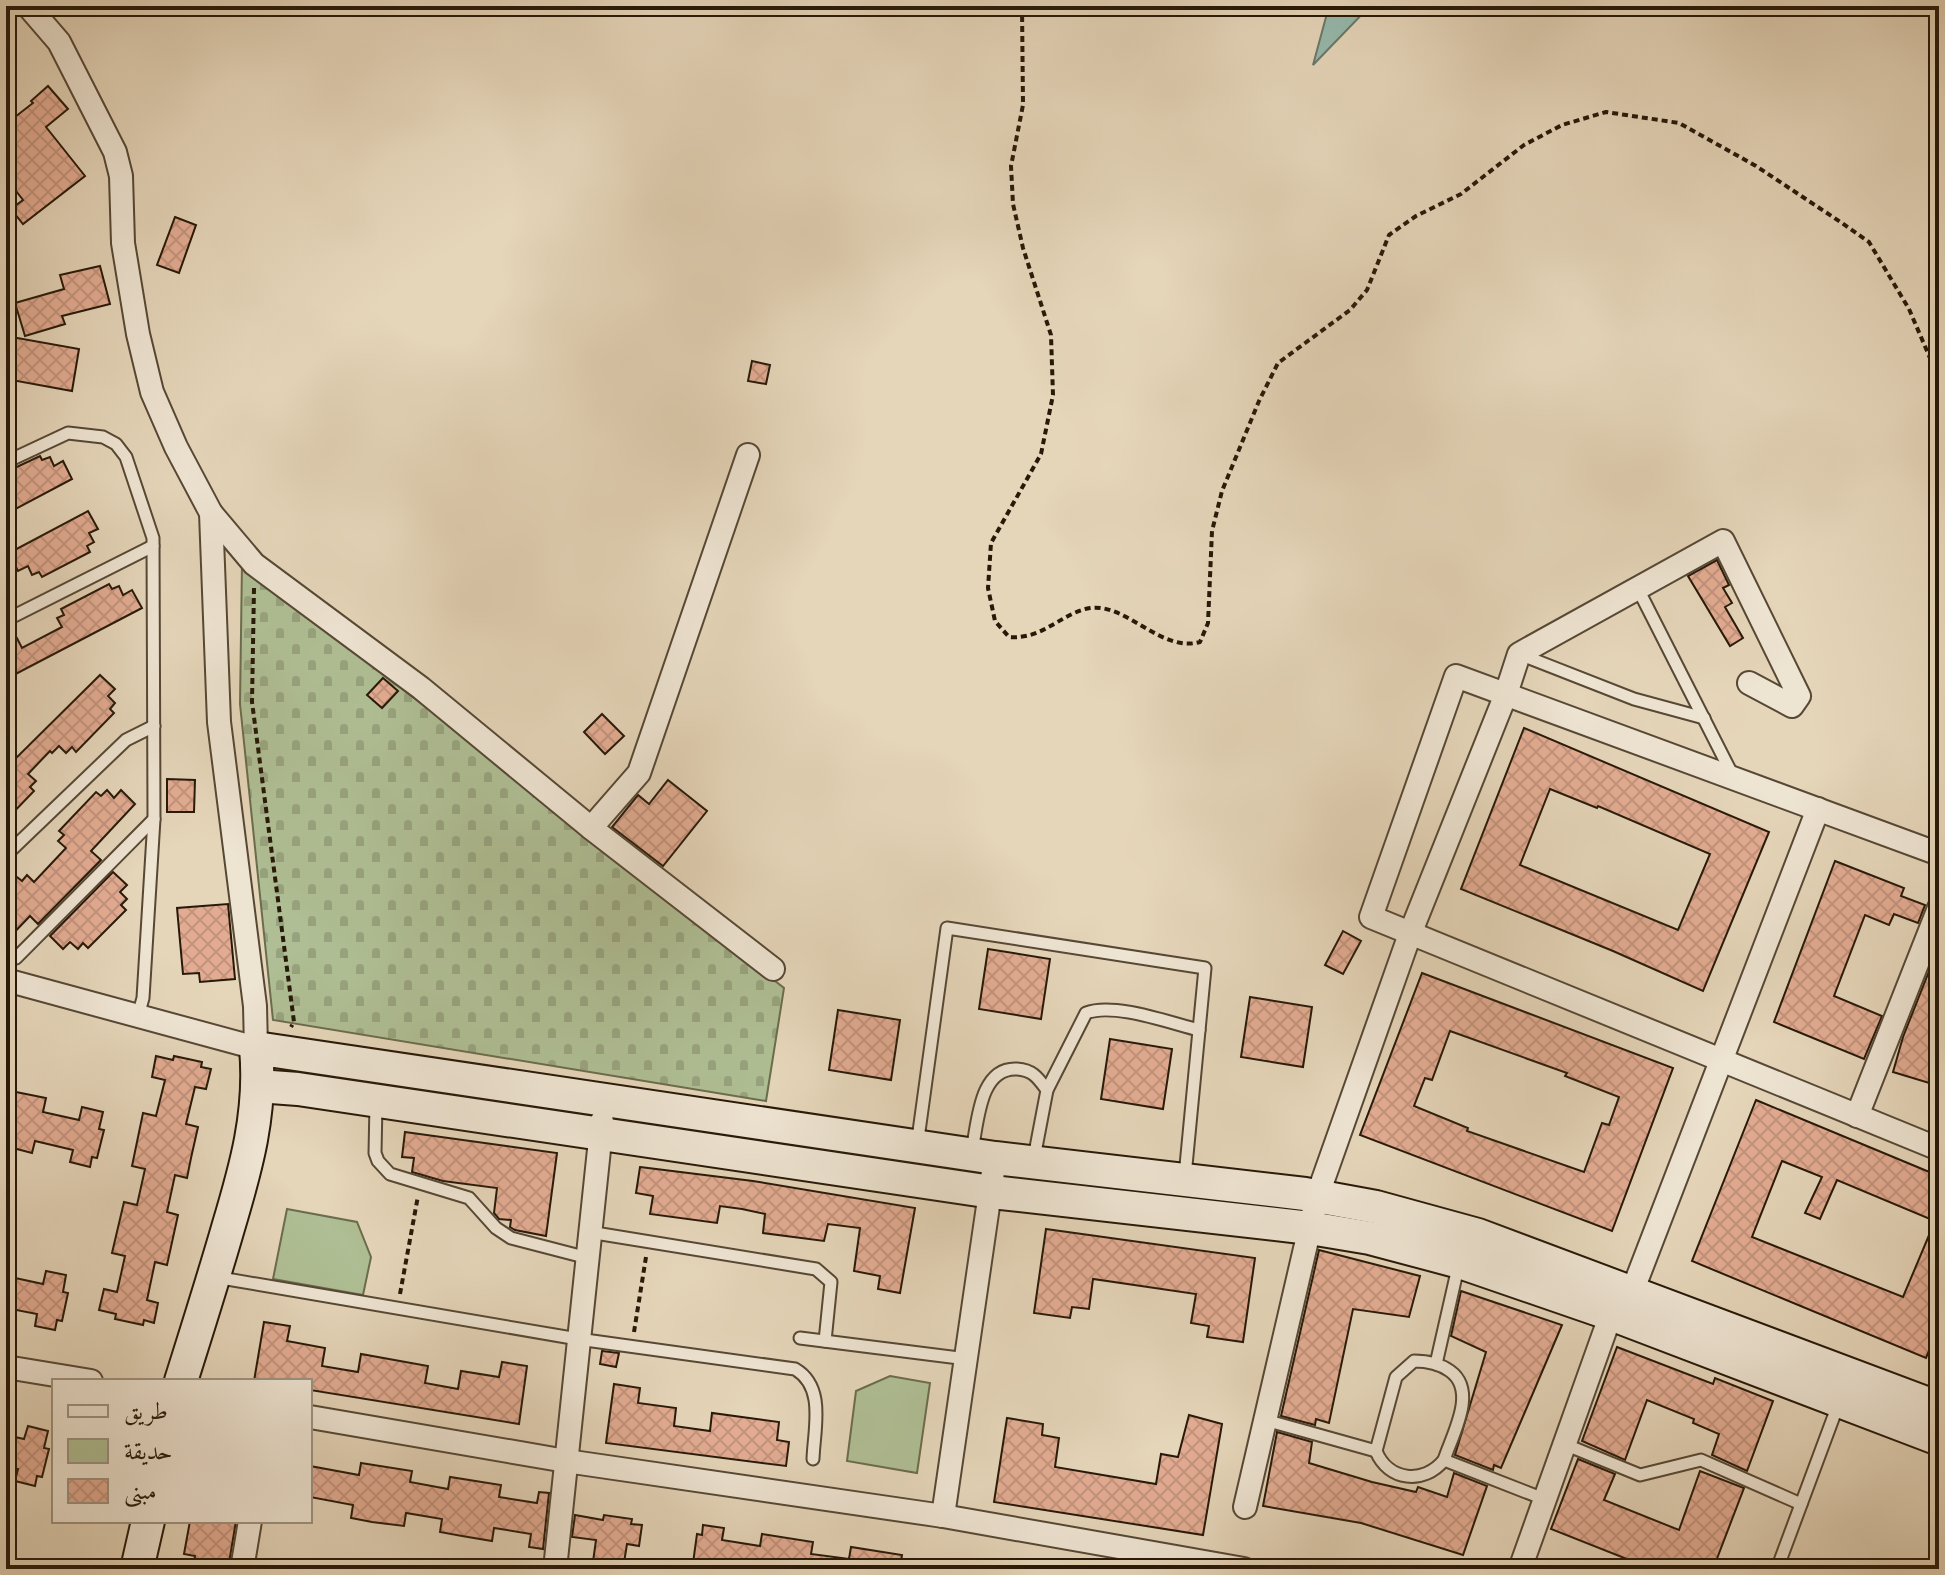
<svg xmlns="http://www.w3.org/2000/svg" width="1945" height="1575" viewBox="0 0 1945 1575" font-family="Vollkorn,Amiri,serif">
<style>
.cemetery{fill:url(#cemetery-stones);stroke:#6b6c4e;stroke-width:2}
.park{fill:#afbe94;stroke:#6b6c4e;stroke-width:2}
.water{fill:#96b9ac;stroke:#6a796b;stroke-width:2}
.building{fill:url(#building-cross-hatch);stroke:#271909;stroke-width:2;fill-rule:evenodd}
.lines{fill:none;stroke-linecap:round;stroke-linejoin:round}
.lane-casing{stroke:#564835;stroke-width:15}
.street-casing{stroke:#564835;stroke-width:26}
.secondary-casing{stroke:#271909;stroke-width:36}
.path{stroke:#271909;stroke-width:4;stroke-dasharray:6 4;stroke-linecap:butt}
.lane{stroke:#eee4d2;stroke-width:11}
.street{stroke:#eee4d2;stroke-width:22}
.secondary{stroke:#eee4d2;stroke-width:32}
</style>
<defs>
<pattern id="cemetery-stones" width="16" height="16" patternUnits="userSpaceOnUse" patternTransform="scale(2)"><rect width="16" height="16" fill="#afbe94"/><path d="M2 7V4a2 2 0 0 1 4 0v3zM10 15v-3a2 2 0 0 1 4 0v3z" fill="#97a37e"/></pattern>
<pattern id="building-cross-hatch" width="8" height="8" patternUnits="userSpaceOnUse" patternTransform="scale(2)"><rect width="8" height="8" fill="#e3ac92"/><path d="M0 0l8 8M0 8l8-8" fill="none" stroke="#c3937d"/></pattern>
</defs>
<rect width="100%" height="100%" fill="#e5d5b9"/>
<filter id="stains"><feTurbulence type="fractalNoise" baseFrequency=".0025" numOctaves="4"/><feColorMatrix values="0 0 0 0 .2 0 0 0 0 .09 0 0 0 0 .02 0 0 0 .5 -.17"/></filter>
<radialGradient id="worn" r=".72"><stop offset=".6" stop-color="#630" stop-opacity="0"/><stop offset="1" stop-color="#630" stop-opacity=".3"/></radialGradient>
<!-- cemetery -->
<path class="cemetery" d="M242,563L784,988L766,1101L273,1020L240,704Z"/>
<!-- park -->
<g class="park">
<path d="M287,1209L357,1222L371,1257L363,1295L273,1279Z"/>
<path d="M890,1376L930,1383L917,1473L847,1461L856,1391Z"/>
</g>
<!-- water -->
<path class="water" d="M1329,6H1370L1313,65Z"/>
<!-- building -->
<g class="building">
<path d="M48,86L68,109L46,127L85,176L23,224L11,209L23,200L6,178V124L33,103L31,101Z"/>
<path d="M175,217L196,225L179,273L157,265Z"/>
<path d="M100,266L110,304L62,316L65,324L25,336L15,303L64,289L60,275Z"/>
<path d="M6,336L79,349L72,391L6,379Z"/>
<path d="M752,361L770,365L766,384L748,381Z"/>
<path d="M40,456L42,460L50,457L54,466L63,461L72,479L6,514V472Z"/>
<path d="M88,511L98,529L89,533L94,542L87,546L90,552L42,577L39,572L32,575L28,566L18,571L9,553Z"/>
<path d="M1717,560L1729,585L1723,588L1732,603L1725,607L1743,638L1730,646L1688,576Z"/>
<path d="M109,584L112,589L119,586L123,595L132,590L142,608L6,679V644L17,638L22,648L62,627L57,618L64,615L61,609Z"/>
<path d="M100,675L115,689L108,696L115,703L110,709L114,713L76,752L72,747L66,753L59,746L52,753L50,751L28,774L36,781L30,787L34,791L6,820V768Z"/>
<path d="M383,678L398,691L382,708L367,695Z"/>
<path d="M602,714L624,736L605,754L584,732Z"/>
<path d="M1524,728L1769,832L1703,991L1613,951L1461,889ZM1550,789L1597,808L1598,806L1710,854L1678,930L1520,865Z"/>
<path d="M167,779L195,780L194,812H167Z"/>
<path d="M668,780L707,811L663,866L612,827L638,795L649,804Z"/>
<path d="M107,790L114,798L121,790L135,804L91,851L101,860L38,924L30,916L6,941V888L17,877L22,881L27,875L34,882L66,848L58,841L64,835L59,831L96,792L101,796Z"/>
<path d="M1835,861L1904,888L1901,896L1925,905L1918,923L1894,914L1889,925L1865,915L1834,996L1882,1016L1864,1059L1774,1022Z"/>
<path d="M113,872L127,885L120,892L127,899L121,905L126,910L88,948L83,943L78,949L70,942L63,949L50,936Z"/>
<path d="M228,904L235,979L200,982L199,973L183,974L177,908Z"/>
<path d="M1343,931L1361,941L1343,974L1325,965Z"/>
<path d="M1939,946V1038L1934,1055L1939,1056V1086L1893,1072L1903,1037Z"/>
<path d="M988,949L1050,959L1041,1019L979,1009Z"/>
<path d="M1422,973L1673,1068L1612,1231L1360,1135ZM1450,1031L1567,1073L1565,1076L1619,1097L1609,1125L1602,1123L1584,1172L1467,1131L1468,1128L1414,1106L1425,1078L1432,1080Z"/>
<path d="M1250,997L1312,1007L1303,1067L1241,1057Z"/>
<path d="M838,1010L900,1020L891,1080L829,1070Z"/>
<path d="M1110,1039L1172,1049L1163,1109L1101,1099Z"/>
<path d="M156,1056L173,1060L174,1056L202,1062L201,1067L211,1069L206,1089L195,1087L186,1124L198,1127L191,1158L187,1178L175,1175L167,1212L178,1215L167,1265L155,1262L147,1300L158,1303L154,1323L144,1320L143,1325L115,1319L116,1314L99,1310L104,1289L117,1292L125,1256L112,1253L124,1202L137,1205L145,1169L132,1166L143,1113L156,1116L165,1080L152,1077Z"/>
<path d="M6,1090L46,1098L43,1112L79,1120L82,1107L103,1112L99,1129L104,1130L97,1158L92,1157L90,1167L70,1162L73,1150L35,1141L32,1153L13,1148L15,1139L6,1137Z"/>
<path d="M1756,1100L1939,1176V1327L1926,1358L1692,1261ZM1782,1161L1822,1177L1805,1213L1820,1219L1837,1180L1935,1221L1903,1297L1752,1237Z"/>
<path d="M405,1132L557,1153L546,1236L515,1230L510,1227L511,1220L499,1219L494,1213L497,1188L443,1181L412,1172L414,1158L402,1157Z"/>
<path d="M640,1167L753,1181L915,1208L900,1293L878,1289L880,1276L854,1271L860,1228L828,1224L824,1241L763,1233L765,1214L742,1209L720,1206L717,1223L650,1214L653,1196L636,1193Z"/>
<path d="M1046,1229L1255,1258L1243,1342L1207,1337L1209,1326L1191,1323L1196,1294L1093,1279L1089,1309L1072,1307L1070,1318L1034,1313Z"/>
<path d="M1319,1250L1420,1276L1409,1317L1353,1309L1329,1423L1316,1419L1315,1425L1281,1416Z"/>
<path d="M46,1271L66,1275L63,1292L68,1293L62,1321L57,1320L55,1330L35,1326L37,1314L6,1308V1276L43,1284Z"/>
<path d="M1461,1291L1562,1325L1501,1468L1494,1465L1493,1470L1455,1455L1486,1352L1451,1336Z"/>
<path d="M264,1322L290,1326L287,1341L325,1348L322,1366L358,1372L361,1354L428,1366L425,1383L458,1389L461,1371L499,1377L502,1362L527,1366L519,1424L310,1390V1381H254Z"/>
<path d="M1617,1347L1713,1384L1715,1378L1773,1401L1747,1471L1712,1455L1719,1434L1693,1423L1694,1419L1647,1400L1625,1460L1582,1441Z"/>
<path d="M602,1351L619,1353L616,1367L600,1364Z"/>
<path d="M614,1384L640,1388L638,1403L676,1408L674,1426L710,1431L712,1413L779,1422L777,1440L789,1442L786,1466L606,1443Z"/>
<path d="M1189,1415L1222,1424L1203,1535L994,1502L1007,1418L1043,1424L1042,1435L1059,1438L1055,1467L1156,1484L1161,1454L1178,1457Z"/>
<path d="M28,1426L48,1431L44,1448L49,1449L42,1477L37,1476L35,1486L15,1481L18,1469L6,1467V1435L24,1439Z"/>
<path d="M1277,1432L1312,1442L1309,1463L1372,1482L1416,1492L1418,1487L1447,1497L1454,1473L1487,1486L1463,1555L1361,1523L1263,1506Z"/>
<path d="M1578,1459L1615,1474L1604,1500L1679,1530L1700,1471L1744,1488L1713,1569H1652L1551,1529Z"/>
<path d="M361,1463L412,1471L410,1482L448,1489L450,1477L501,1485L499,1497L537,1503L539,1492L549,1493L543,1549L529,1547L531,1534L494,1528L492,1541L462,1536L440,1532L442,1519L406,1513L404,1526L372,1522L351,1518L353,1505L310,1497V1466L359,1475Z"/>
<path d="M575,1515L603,1520L604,1515L632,1519L631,1524L642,1525L639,1546L627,1544L623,1569H592L596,1540L572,1537Z"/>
<path d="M190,1521H236L229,1563L225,1562L224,1569H193L195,1556L184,1554Z"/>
<path d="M703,1525L724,1528L722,1540L760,1546L762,1534L813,1542L811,1554L849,1559L851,1547L902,1555L900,1569H697L698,1563H693L697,1534L702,1535Z"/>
</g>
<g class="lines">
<!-- lane casing -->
<g class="lane-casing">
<g id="lane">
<path d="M6,462L68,433L103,437L116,444L126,457L153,538L154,819L143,998L138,1016"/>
<path d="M1638,589L1734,778"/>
<path d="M6,620L153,546"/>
<path d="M1519,654L1634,699L1704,718"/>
<path d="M6,855L126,740L154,726"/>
<path d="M16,958L154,819"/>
<path d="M1047,1090L1086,1013C1114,1002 1170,1023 1199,1030"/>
<path d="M376,1104L375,1153L378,1161L390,1174L469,1198L496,1228L511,1238L588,1258"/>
<path d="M917,1146L947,928L1205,968L1185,1176"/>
<path d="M972,1150C978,1123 979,1067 1017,1069C1033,1070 1038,1078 1047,1090L1034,1158"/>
<path d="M589,1232L816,1269L831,1282L825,1341"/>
<path d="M215,1277L578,1339L795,1369C826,1387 814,1429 813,1459"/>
<path d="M800,1338L967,1359"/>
<path d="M1414,1361C1428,1361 1439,1363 1450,1371C1478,1391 1452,1435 1444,1460C1424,1485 1388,1481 1376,1451L1396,1377Z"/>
<path d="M1436,1364L1459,1263"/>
<path d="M1265,1420L1376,1451"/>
<path d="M1564,1444L1640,1475L1701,1460L1801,1504"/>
<path d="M1444,1460L1544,1499"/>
<path d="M1522,1562L1541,1569"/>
<path d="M1777,1569L1838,1405"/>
</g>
</g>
<!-- street casing -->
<g class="street-casing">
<g id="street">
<path d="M211,513L254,564L421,688L591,828L773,969"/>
<path d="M591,828L639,773L748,455"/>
<path d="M1939,854L1456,676L1371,917L1939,1149"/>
<path d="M6,980L256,1048L255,1006L219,722L211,513L176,447L152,392L138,334L123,243L121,176L115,152L59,42L28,6"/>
<path d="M1857,1116L1939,908"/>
<path d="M6,1367L91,1381"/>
<path d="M310,1417L566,1461L943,1516L1244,1569"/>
<path d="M1245,1507L1317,1197L1410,934L1506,694L1519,654L1723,541L1799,696L1792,706L1749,683"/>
<path d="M943,1516L995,1158"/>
<path d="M242,1569L250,1521"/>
<path d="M555,1569L602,1121"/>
<path d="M1520,1569L1611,1314L1632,1292L1818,809"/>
</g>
</g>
<!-- secondary casing -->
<g class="secondary-casing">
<g id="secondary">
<path d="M258,1086L298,1089L992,1192L1310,1228L1370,1238L1460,1262L1611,1314L1939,1439"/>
<path d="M181,1381C197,1330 213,1280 228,1228C246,1168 262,1112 256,1048L995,1158L1305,1194L1376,1207L1478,1235L1939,1408"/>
<path d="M137,1569L148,1521"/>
</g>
</g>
<!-- path -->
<g class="path">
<path d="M1022,6L1023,105L1011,166L1013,204L1023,248L1051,335L1053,395L1041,454L991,543L988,588L995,621L1009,637C1043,640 1061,613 1090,608C1127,603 1161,653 1200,642L1208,623L1212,531L1222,491L1259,401L1278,363L1350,310L1367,290L1389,235L1416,216L1461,194L1524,145L1562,125L1606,112L1679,123L1756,166L1842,223L1869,242L1909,309L1939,379"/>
<path d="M254,588L252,702L294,1022L291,1027"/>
<path d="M400,1294L418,1196"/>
<path d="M634,1332L646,1257"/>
</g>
<!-- lane -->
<use href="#lane" class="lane"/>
<!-- street -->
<use href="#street" class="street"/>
<!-- secondary -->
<use href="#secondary" class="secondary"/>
</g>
<!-- margin -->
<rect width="1945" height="1575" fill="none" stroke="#e5d5b9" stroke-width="32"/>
<rect x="8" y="8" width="1929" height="1559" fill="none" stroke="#271909" stroke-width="4"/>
<rect x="16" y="16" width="1913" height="1543" fill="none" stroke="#271909" stroke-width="2"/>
<!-- legend -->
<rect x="52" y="1379" width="260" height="144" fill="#eee4d2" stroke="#9e9382" stroke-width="2"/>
<rect x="68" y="1405" width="40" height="12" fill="#eee4d2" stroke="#9e9382" stroke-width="2"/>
<text x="124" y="1419" font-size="24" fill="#271909">طريق</text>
<rect x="68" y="1439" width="40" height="24" fill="#afbe94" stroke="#9e9382" stroke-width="2"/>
<text x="124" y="1459" font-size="24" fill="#271909">حديقة</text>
<rect x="68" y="1479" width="40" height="24" fill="url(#building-cross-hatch)" stroke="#9e9382" stroke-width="2"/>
<text x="124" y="1499" font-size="24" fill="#271909">مبنى</text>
<rect width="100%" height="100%" filter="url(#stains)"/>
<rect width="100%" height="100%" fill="url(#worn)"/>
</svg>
